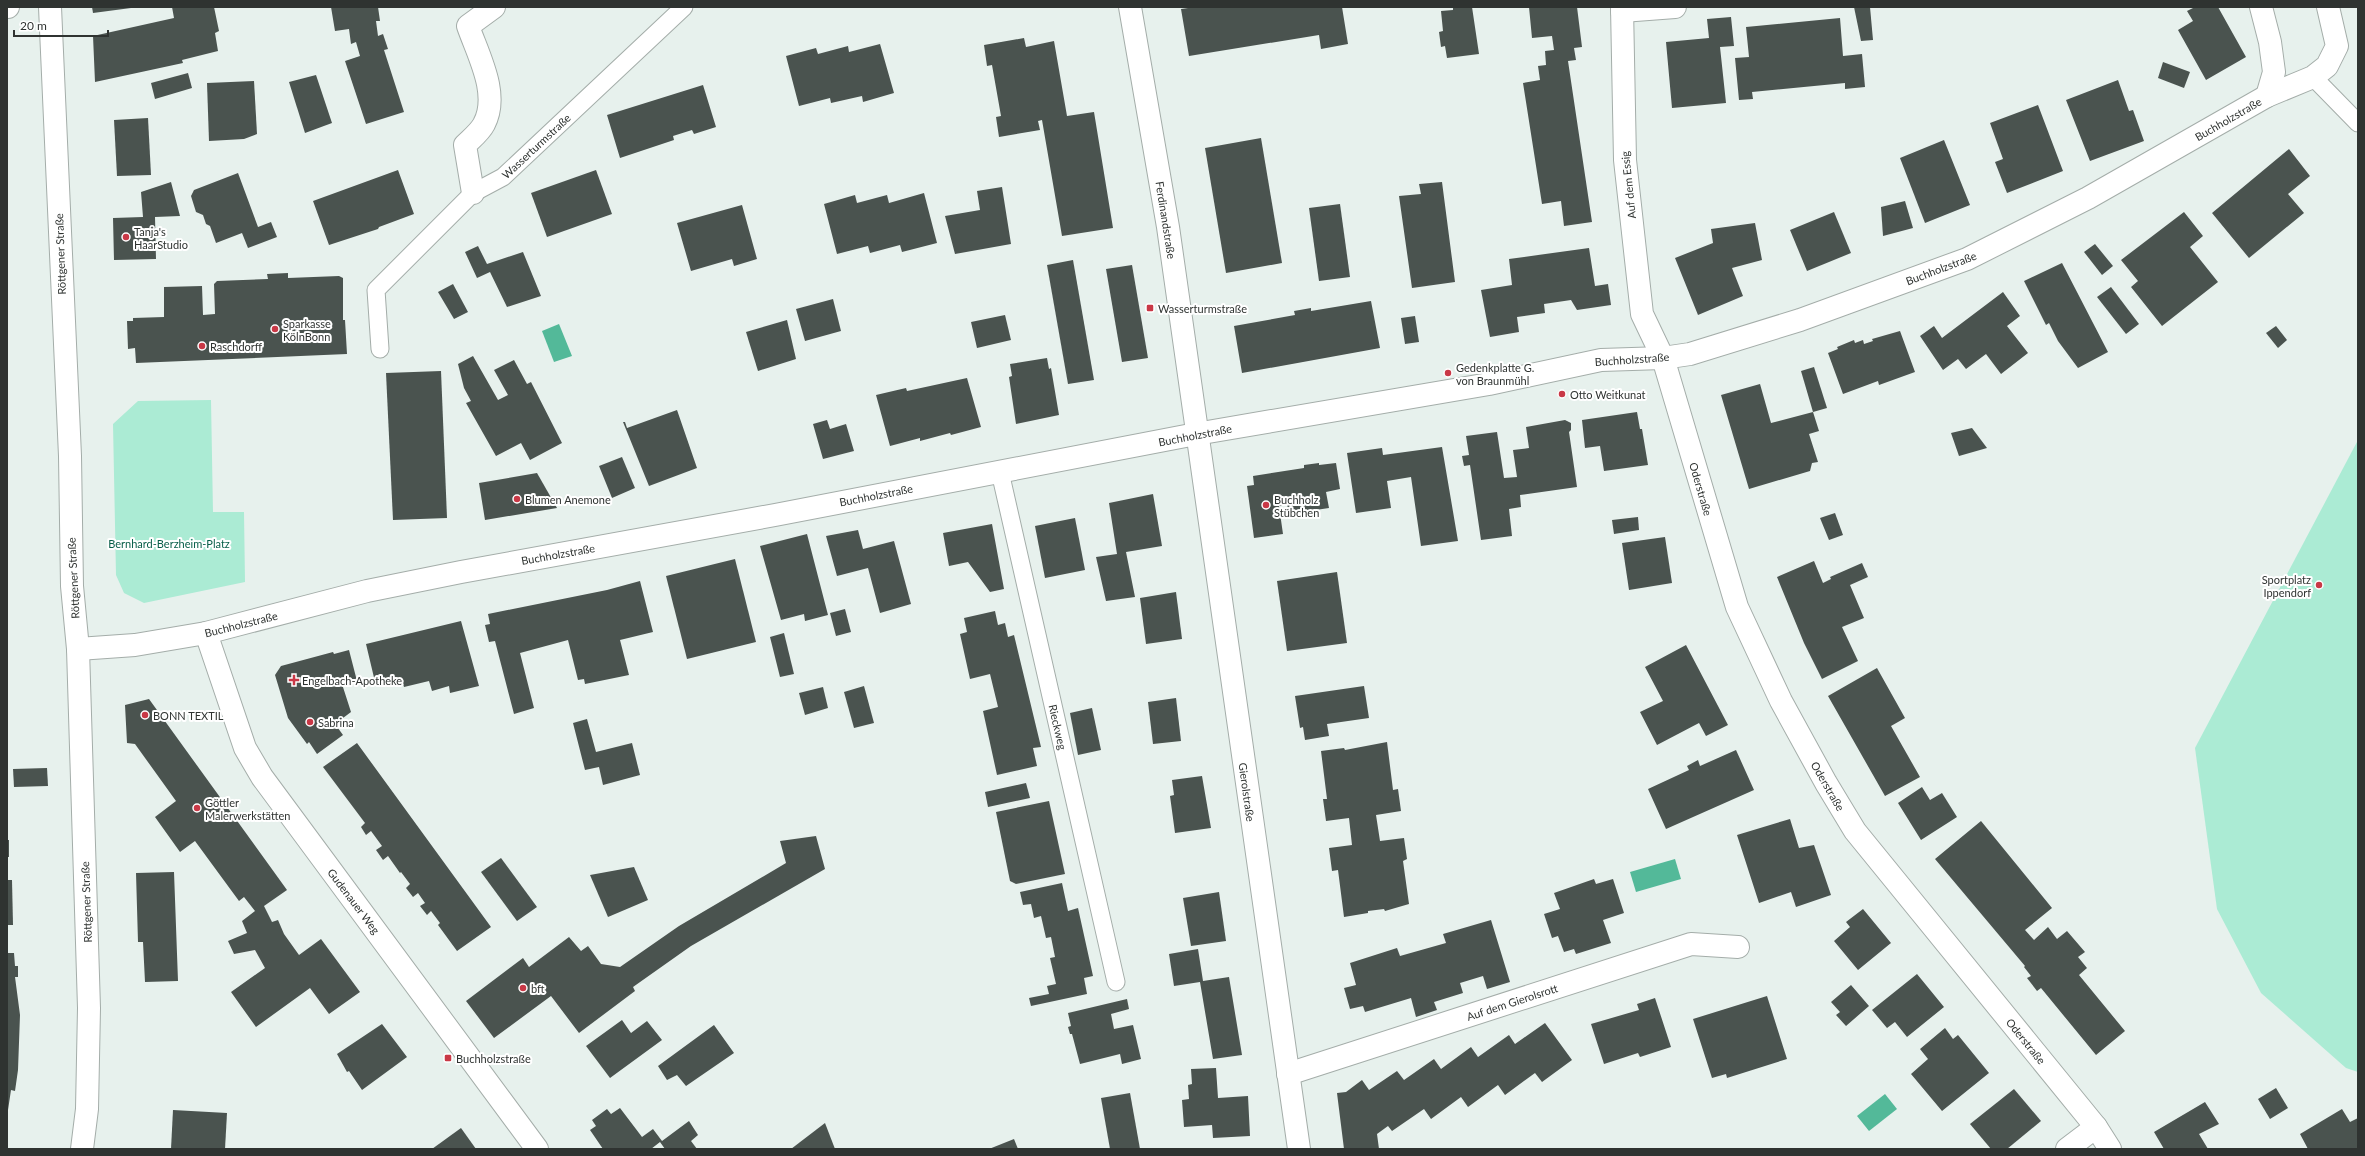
<svg xmlns="http://www.w3.org/2000/svg" width="2365" height="1156" viewBox="0 0 2365 1156" font-family="Lato,sans-serif">
<style>
.green{fill:#abebd4}
.water{fill:#53b999}
.building{fill:#4a534f}
.lines{fill:none;stroke-linecap:round;stroke-linejoin:round}
.lane-casing{stroke:#a4ada9;stroke-width:19}
.street-casing{stroke:#a4ada9;stroke-width:24}
.secondary-casing{stroke:#a4ada9;stroke-width:24}
.lane{stroke:#fff;stroke-width:17}
.street{stroke:#fff;stroke-width:22}
.secondary{stroke:#fff;stroke-width:22}
.poi-dot{fill:#c93846;stroke:#fff;stroke-width:1.5}
.labels{text-anchor:middle;dominant-baseline:central;stroke-width:4;stroke-linejoin:round;paint-order:stroke}
.street-label{font-size:11px;fill:#2f3331;stroke:#fff}
.poi-label{font-size:11px;fill:#2f3331;stroke:#fff;text-anchor:start}
.park-label{font-size:11px;fill:#075d48;stroke:#fff}
</style>
<rect width="100%" height="100%" fill="#e7f1ed"/>
<!-- green -->
<g class="green">
<path d="M211,400L213,512H244L245,582L144,603L124,593L116,575L113,424L138,401Z"/>
<path d="M2358,440V1072L2346,1068L2261,993L2217,909L2195,748Z"/>
</g>
<!-- water -->
<g class="water">
<path d="M559,324L572,356L554,362L542,331Z"/>
<path d="M1675,859L1681,879L1636,892L1630,872Z"/>
<path d="M1885,1094L1897,1109L1869,1131L1857,1116Z"/>
</g>
<!-- building -->
<g class="building">
<path d="M92,7H131V8L93,13Z"/>
<path d="M172,7H214L219,31L215,33L218,51L182,60L183,63L95,82L93,36L174,18Z"/>
<path d="M331,7H378L380,21H376L378,36L383,34L388,49L384,50L404,112L366,124L345,61L360,56L356,42L351,44L349,29L335,31Z"/>
<path d="M1195,7H1342L1348,44L1321,49L1319,35L1189,56L1181,9Z"/>
<path d="M1453,7H1472L1479,54L1447,58L1445,46L1441,47L1439,32L1443,31L1441,11L1453,10Z"/>
<path d="M1529,7H1577L1582,47L1574,48L1576,60L1568,61L1592,222L1564,226L1561,201L1542,204L1523,83L1540,80L1538,66L1546,65L1545,51L1554,50L1552,36L1532,38Z"/>
<path d="M1854,7H1870L1873,40L1861,41Z"/>
<path d="M2195,7H2218L2246,57L2206,80L2178,30L2193,21L2187,11Z"/>
<path d="M1731,17L1734,46L1720,47L1726,103L1672,108L1666,42L1709,38L1707,19Z"/>
<path d="M1840,18L1843,56L1862,54L1865,87L1845,89V83L1752,92L1753,99L1739,100L1735,58L1749,57L1746,27Z"/>
<path d="M1024,38L1026,47L1054,41L1067,116L1094,112L1113,228L1062,236L1042,120L1038,121L1040,130L999,137L996,117L1001,116L992,65L987,66L984,45Z"/>
<path d="M880,44L894,93L863,102L862,96L831,103L830,98L799,106L786,56L816,48L818,54L848,46L849,52Z"/>
<path d="M2163,62L2190,72L2184,88L2158,78Z"/>
<path d="M188,73L192,88L155,99L151,83Z"/>
<path d="M316,75L332,123L305,133L289,82Z"/>
<path d="M2118,80L2129,111L2133,110L2144,141L2090,161L2066,100Z"/>
<path d="M254,81L257,134L244,139L209,141L207,83Z"/>
<path d="M703,85L716,127L694,134L692,130L673,136L674,140L620,158L607,115Z"/>
<path d="M2038,105L2063,171L2007,193L1995,162L2003,159L1990,123Z"/>
<path d="M148,118L151,175L117,176L114,120Z"/>
<path d="M1261,138L1282,263L1226,273L1205,148Z"/>
<path d="M1944,140L1970,205L1925,223L1900,158Z"/>
<path d="M2289,149L2310,176L2288,194L2304,213L2249,258L2212,213Z"/>
<path d="M398,170L414,214L379,227L378,229L329,245L313,201Z"/>
<path d="M596,170L612,214L547,237L531,193Z"/>
<path d="M238,173L258,227L271,222L277,237L248,248L242,233L216,243L210,226L206,224L203,215L196,212L191,196L194,190Z"/>
<path d="M171,182L180,216L155,217L156,259L114,260L113,218L143,217L141,192Z"/>
<path d="M1442,182L1455,282L1412,288L1399,196L1421,194L1419,184Z"/>
<path d="M1002,187L1011,244L955,254L945,216L980,210L977,191Z"/>
<path d="M924,193L937,243L902,252L900,245L870,253L868,246L837,254L824,204L855,195L857,203L887,195L889,203Z"/>
<path d="M1905,201L1913,228L1883,236L1881,207Z"/>
<path d="M1340,204L1350,277L1319,281L1309,208Z"/>
<path d="M742,205L757,259L734,266L732,259L691,271L677,223Z"/>
<path d="M1834,212L1851,253L1807,271L1790,230Z"/>
<path d="M2184,212L2203,236L2190,247L2218,282L2162,326L2131,287L2138,281L2121,260Z"/>
<path d="M1755,223L1762,260L1732,268L1743,296L1698,315L1675,258L1713,243L1711,229Z"/>
<path d="M2095,244L2113,266L2102,275L2084,252Z"/>
<path d="M478,246L487,264L523,252L541,296L507,307L490,272L477,278L465,252Z"/>
<path d="M1589,248L1595,286L1608,284L1611,305L1577,310L1571,300L1544,304L1545,313L1517,317L1519,332L1490,337L1481,290L1512,285L1509,259Z"/>
<path d="M1073,260L1094,380L1068,384L1047,265Z"/>
<path d="M2062,263L2108,352L2078,368L2058,341L2049,323L2046,325L2024,281Z"/>
<path d="M1132,265L1148,358L1122,362L1106,269Z"/>
<path d="M288,273V278L339,276L343,278V320H345L347,354L136,363L135,348L128,349L127,321H133V318L164,317V287L202,286L203,315L215,314L214,284L217,281L268,279L267,274Z"/>
<path d="M453,284L468,312L454,319L438,292Z"/>
<path d="M2111,287L2139,324L2126,334L2097,297Z"/>
<path d="M2003,292L2020,316L2007,326L2028,353L2001,374L1986,354L1966,369L1958,359L1943,370L1920,336L1934,326L1942,338Z"/>
<path d="M833,299L841,331L805,341L796,309Z"/>
<path d="M1371,301L1380,348L1242,373L1234,326L1295,315L1294,311L1311,308V311Z"/>
<path d="M1005,315L1011,340L977,348L971,322Z"/>
<path d="M1415,316L1419,342L1405,344L1401,318Z"/>
<path d="M787,320L796,359L758,371L746,332Z"/>
<path d="M2276,326L2287,340L2278,348L2266,333Z"/>
<path d="M1900,331L1915,372L1879,385L1878,381L1843,394L1828,353L1838,349L1837,347L1854,340L1855,343L1863,340L1864,344L1873,341L1872,339Z"/>
<path d="M473,356L498,400L508,395L494,370L514,360L527,384L531,382L562,443L530,460L521,443L496,456L466,403L471,401L464,388L458,364Z"/>
<path d="M1047,358L1049,369L1051,368L1059,415L1016,424L1009,377L1012,376L1010,364Z"/>
<path d="M1814,367L1827,408L1813,412L1801,371Z"/>
<path d="M441,371L447,518L393,520L386,373Z"/>
<path d="M967,378L981,427L951,435L950,433L920,441V438L890,446L876,395L906,388L907,391Z"/>
<path d="M1760,384L1771,423L1813,412L1819,431L1809,434L1818,462L1812,463L1810,471L1749,489L1721,395Z"/>
<path d="M677,410L697,468L649,486L623,422H625L627,428Z"/>
<path d="M1637,412L1640,429H1642L1648,465L1604,471L1600,446L1585,448L1582,420Z"/>
<path d="M827,420L830,429L846,424L854,451L823,459L813,424Z"/>
<path d="M1565,420L1571,423V430L1569,432L1577,487L1520,495L1521,507L1509,509L1512,536L1481,540L1470,465L1464,466L1462,456L1469,455L1466,436L1497,432L1504,478L1517,477L1513,450L1529,448L1526,427Z"/>
<path d="M1972,428L1987,448L1959,456L1951,433Z"/>
<path d="M1442,447L1458,541L1421,546L1411,477L1387,481L1391,508L1356,513L1347,453L1382,448L1383,455Z"/>
<path d="M622,457L635,488L612,498L599,466Z"/>
<path d="M1319,463V465L1336,463L1340,489L1326,492L1329,508L1289,514L1287,504L1279,506L1283,534L1254,538L1247,486L1254,485L1253,476L1304,468V465Z"/>
<path d="M537,473L557,508L485,520L479,483Z"/>
<path d="M1153,494L1162,546L1126,552L1135,597L1106,601L1096,557L1117,554L1109,503Z"/>
<path d="M1835,513L1843,535L1829,540L1820,518Z"/>
<path d="M1638,517L1639,530L1614,534L1612,520Z"/>
<path d="M1075,518L1085,570L1045,578L1035,526Z"/>
<path d="M992,524L1004,589L990,592L968,562L949,566L943,533Z"/>
<path d="M858,530L863,549L894,541L911,604L880,613L868,568L837,576L826,536Z"/>
<path d="M807,534L828,615L805,621L804,614L781,620L760,546Z"/>
<path d="M1665,537L1672,583L1629,590L1622,543Z"/>
<path d="M735,559L756,642L687,659L666,576Z"/>
<path d="M1814,561L1823,583L1831,579L1830,577L1862,563L1868,577L1850,585L1864,618L1842,627L1858,661L1822,679L1804,643L1777,577Z"/>
<path d="M1337,572L1347,643L1287,651L1277,581Z"/>
<path d="M640,581L653,632L620,640L629,675L585,684L584,679L578,680L568,640L520,653L534,708L514,714L495,641L489,642L485,625L490,624L488,614L607,590Z"/>
<path d="M1176,592L1182,639L1146,644L1140,598Z"/>
<path d="M845,609L851,632L836,636L830,613Z"/>
<path d="M995,611L998,625L1005,623L1008,637L1014,635L1041,747L1033,748L1037,766L997,775L983,711L998,707L990,674L970,679L960,634L967,632L964,618Z"/>
<path d="M461,621L479,686L450,693L449,686L432,691L429,681L404,687L402,680L376,686L366,644Z"/>
<path d="M784,633L794,674L780,677L770,637Z"/>
<path d="M1686,645L1728,725L1706,736L1699,723L1657,745L1640,712L1663,701L1645,667Z"/>
<path d="M349,650L357,681L342,684L351,712L335,724L343,735L317,754L309,742L307,744L288,718L275,675L281,666L333,652L334,654Z"/>
<path d="M1877,668L1905,718L1891,726L1920,777L1885,796L1828,696Z"/>
<path d="M864,686L874,723L854,728L844,692Z"/>
<path d="M1364,686L1369,718L1327,724L1329,736L1305,740L1303,727L1300,728L1295,696Z"/>
<path d="M823,687L828,708L805,715L799,693Z"/>
<path d="M1176,698L1181,741L1153,744L1148,702Z"/>
<path d="M149,699L287,890L264,906L272,922L278,920L284,934L299,955L321,939L360,992L329,1014L310,988L256,1027L231,992L265,968L255,950L234,954L228,941L247,933L242,921L255,911L244,897L239,901L195,841L180,852L155,817L176,801L135,744L127,743L125,705Z"/>
<path d="M1092,708L1101,750L1078,755L1070,713Z"/>
<path d="M587,719L596,752L632,743L640,775L603,785L599,767L585,770L573,723Z"/>
<path d="M1387,742L1393,790L1398,789L1401,811L1376,815L1380,841L1404,838L1407,859L1403,861L1409,904L1385,911L1384,909L1368,911V913L1344,917L1338,870L1332,871L1329,848L1352,845L1349,818L1326,821L1323,799H1327L1321,751L1344,748L1345,750Z"/>
<path d="M357,743L491,927L457,951L438,925L440,923L431,911L427,915L420,906L425,903L418,893L413,897L406,888L410,884L401,872L400,873L388,856L383,860L376,850L382,846L371,831L366,835L361,827L365,823L323,767Z"/>
<path d="M1736,750L1754,790L1666,829L1648,789L1689,770L1687,766L1698,760L1700,766Z"/>
<path d="M47,768L48,786L14,787L13,769Z"/>
<path d="M1202,776L1211,828L1175,833L1170,796L1174,795L1172,780Z"/>
<path d="M1026,783L1030,798L988,807L985,792Z"/>
<path d="M1922,787L1930,800L1942,793L1957,817L1921,840L1898,803Z"/>
<path d="M1049,801L1065,874L1016,884L1010,881L996,812Z"/>
<path d="M1790,819L1799,848L1814,845L1831,895L1796,907L1791,892L1759,903L1737,835Z"/>
<path d="M1981,821L2052,908L2025,930L2034,940L2048,927L2057,939L2067,931L2085,952L2078,957L2087,968L2079,975L2125,1031L2096,1055L2041,988L2037,991L2027,978L2031,976L2024,967L2025,966L1935,859Z"/>
<path d="M816,836L825,869L691,946L633,987L635,991L579,1033L551,996L494,1038L466,1001L523,958L529,967L569,937L581,951L588,946L601,964L620,967L679,926L786,863L780,841Z"/>
<rect x="7" y="840" width="2" height="17"/>
<path d="M501,858L537,907L517,921L481,872Z"/>
<path d="M634,867L648,900L608,917L590,875Z"/>
<path d="M174,872L178,981L145,982L143,942H138L136,873Z"/>
<path d="M1594,879L1596,884L1613,879L1624,913L1603,920L1611,943L1576,954L1574,949L1564,952L1558,936L1552,938L1544,914L1560,909L1554,893Z"/>
<path d="M7,880H12L13,925H7Z"/>
<path d="M1062,883L1068,911L1078,908L1093,976L1084,978L1087,994L1031,1006L1029,998L1049,994L1047,986L1056,984L1050,958L1055,957L1051,937L1046,938L1041,916L1034,918L1031,904L1023,905L1020,892Z"/>
<path d="M1219,892L1226,941L1191,946L1183,898Z"/>
<path d="M1863,909L1891,943L1858,970L1834,941L1850,927L1846,922Z"/>
<path d="M1491,920L1510,982L1487,989L1483,976L1460,983L1463,993L1434,1002L1437,1010L1416,1017L1411,998L1365,1012L1363,1006L1350,1009L1344,988L1356,985L1350,963L1397,948L1400,956L1446,943L1443,934Z"/>
<path d="M1198,949L1203,981L1229,977L1242,1055L1213,1059L1200,982L1174,986L1169,954Z"/>
<path d="M7,953H14L15,966H18V977H15L20,1015L18,1070L15,1091L11,1090L8,1110Z"/>
<path d="M1917,974L1944,1007L1907,1037L1895,1022L1887,1028L1872,1010Z"/>
<path d="M1851,985L1869,1006L1846,1026L1836,1015L1840,1012L1831,1002Z"/>
<path d="M1767,996L1787,1059L1727,1078L1726,1074L1712,1078L1693,1019Z"/>
<path d="M1655,998L1671,1047L1640,1057L1638,1053L1604,1064L1591,1024L1639,1010L1637,1004Z"/>
<path d="M1127,999L1129,1009L1111,1014L1114,1029L1133,1025L1141,1059L1122,1064L1120,1054L1080,1064L1072,1034H1070L1068,1027L1071,1026L1068,1013Z"/>
<path d="M622,1020L631,1033L647,1021L662,1040L610,1078L586,1046Z"/>
<path d="M1545,1023L1572,1060L1542,1082L1535,1073L1505,1095L1498,1085L1468,1107L1461,1097L1431,1119L1424,1109L1392,1131L1388,1126L1377,1134L1379,1149H1344L1337,1093L1346,1092L1362,1080L1369,1090L1397,1071L1404,1080L1434,1059L1441,1069L1471,1047L1478,1057L1509,1035L1515,1044Z"/>
<path d="M382,1024L407,1057L362,1090L349,1071L347,1072L337,1054Z"/>
<path d="M714,1025L734,1053L686,1086L677,1075L667,1080L658,1066Z"/>
<path d="M1945,1028L1953,1039L1958,1035L1989,1073L1942,1111L1911,1074L1928,1059L1920,1049Z"/>
<path d="M1216,1068L1218,1098L1248,1096L1250,1136L1213,1138L1212,1125L1184,1127L1182,1100L1189,1099L1188,1085L1192,1084L1191,1069Z"/>
<path d="M2276,1088L2288,1108L2270,1119L2258,1099Z"/>
<path d="M2014,1089L2041,1121L2007,1149H1991L1970,1124Z"/>
<path d="M1130,1093L1140,1149H1110L1101,1098Z"/>
<path d="M2205,1102L2219,1124L2199,1134L2208,1149H2164L2154,1132Z"/>
<path d="M620,1108L642,1137L653,1129L662,1141L689,1121L698,1135L691,1141L697,1149H665L660,1142L651,1149H603L590,1130L596,1126L592,1120L607,1109L611,1114Z"/>
<path d="M2342,1109L2350,1122L2358,1118V1149H2308L2300,1134Z"/>
<path d="M173,1110L227,1113L225,1149H171Z"/>
<path d="M825,1123L835,1149H791Z"/>
<path d="M461,1128L476,1149H432Z"/>
<path d="M1014,1139L1018,1149H989Z"/>
</g>
<g class="lines">
<!-- lane casing -->
<g class="lane-casing">
<g id="lane">
<path d="M2313,77L2358,123"/>
<path d="M380,349L376,290L473,193L503,177L684,7"/>
<path d="M1000,472L1116,982"/>
</g>
</g>
<!-- street casing -->
<g class="street-casing">
<g id="street">
<path d="M7,7H8"/>
<path d="M1130,7L1168,227L1299,1149"/>
<path d="M1622,7L1625,160L1642,314L1663,358L1737,607L1781,701L1826,783L1855,831L2096,1127L2110,1149"/>
<path d="M2261,7L2270,42L2274,72L2267,96"/>
<path d="M1622,11L1675,7"/>
<path d="M473,193L465,145C471,139 480,132 484,124C500,94 478,55 468,26L494,7"/>
<path d="M206,633L245,748L262,777L537,1149"/>
<path d="M78,649L135,645L206,633L367,591L461,572L775,515L1196,434L1489,384L1601,360L1663,358L1690,354L1800,320L1967,259L2088,198L2267,96L2313,77L2327,66L2337,46L2328,7"/>
<path d="M1288,1074L1691,944L1738,947"/>
<path d="M2067,1149L2096,1127"/>
</g>
</g>
<!-- secondary casing -->
<g class="secondary-casing">
<path id="secondary" d="M50,7L70,456L72,586L78,649L89,1008L87,1109L82,1149"/>
</g>
<!-- lane -->
<use href="#lane" class="lane"/>
<!-- street -->
<use href="#street" class="street"/>
<!-- secondary -->
<use href="#secondary" class="secondary"/>
</g>
<!-- markers -->
<g class="poi-dot">
<circle cx="126" cy="237" r="4"/>
<rect x="1146" y="304" width="8" height="8" rx="2"/>
<circle cx="275" cy="329" r="4"/>
<circle cx="202" cy="346" r="4"/>
<circle cx="1448" cy="373" r="4"/>
<circle cx="1562" cy="394" r="4"/>
<circle cx="517" cy="499" r="4"/>
<circle cx="1266" cy="505" r="4"/>
<circle cx="2319" cy="585" r="4"/>
<path d="M292 674h4v4h4v4h-4v4h-4v-4h-4v-4h4z"/>
<circle cx="145" cy="715" r="4"/>
<circle cx="310" cy="722" r="4"/>
<circle cx="197" cy="808" r="4"/>
<circle cx="523" cy="988" r="4"/>
<rect x="444" y="1054" width="8" height="8" rx="2"/>
</g>
<g class="labels">
<!-- street labels -->
<g class="street-label">
<text transform="translate(2228 119) rotate(-30)">Buchholzstraße</text>
<text transform="translate(536 146) rotate(-43)">Wasserturmstraße</text>
<text transform="translate(1628 185) rotate(-96)">Auf dem Essig</text>
<text transform="translate(1166 220) rotate(81)">Ferdinandstraße</text>
<text transform="translate(60 254) rotate(-92)">Röttgener Straße</text>
<text transform="translate(1941 268) rotate(-21)">Buchholzstraße</text>
<text transform="translate(1632 359) rotate(-4)">Buchholzstraße</text>
<text transform="translate(1195 435) rotate(-11)">Buchholzstraße</text>
<text transform="translate(1701 489) rotate(74)">Oderstraße</text>
<text transform="translate(876 495) rotate(-11)">Buchholzstraße</text>
<text transform="translate(558 554) rotate(-10)">Buchholzstraße</text>
<text transform="translate(73 578) rotate(-93)">Röttgener Straße</text>
<text transform="translate(241 624) rotate(-14)">Buchholzstraße</text>
<text transform="translate(1058 727) rotate(77)">Rieckweg</text>
<text transform="translate(1828 786) rotate(60)">Oderstraße</text>
<text transform="translate(1247 792) rotate(82)">Gierolstraße</text>
<text transform="translate(354 901) rotate(53)">Gudenauer Weg</text>
<text transform="translate(86 902) rotate(-92)">Röttgener Straße</text>
<text transform="translate(1512 1002) rotate(-18)">Auf dem Gierolsrott</text>
<text transform="translate(2026 1041) rotate(51)">Oderstraße</text>
</g>
<!-- poi labels -->
<g class="poi-label">
<text x="134" y="231">Tanja's<tspan x="134" dy="13">HaarStudio</tspan></text>
<text x="1158" y="308">Wasserturmstraße</text>
<text x="283" y="323">Sparkasse<tspan x="283" dy="13">KölnBonn</tspan></text>
<text x="210" y="346">Raschdorff</text>
<text x="1456" y="367">Gedenkplatte G.<tspan x="1456" dy="13">von Braunmühl</tspan></text>
<text x="1570" y="394">Otto Weitkunat</text>
<text x="525" y="499">Blumen Anemone</text>
<text x="1274" y="499">Buchholz<tspan x="1274" dy="13">Stübchen</tspan></text>
<text x="2311" y="579" text-anchor="end">Sportplatz<tspan x="2311" dy="13">Ippendorf</tspan></text>
<text x="302" y="680">Engelbach-Apotheke</text>
<text x="153" y="715">BONN TEXTIL</text>
<text x="318" y="722">Sabrina</text>
<text x="205" y="802">Göttler<tspan x="205" dy="13">Malerwerkstätten</tspan></text>
<text x="531" y="988">bft</text>
<text x="456" y="1058">Buchholzstraße</text>
</g>
<!-- park labels -->
<g class="park-label">
<text x="169" y="543">Bernhard-Berzheim-Platz</text>
</g>
</g>
<!-- border -->
<rect width="2365" height="1156" fill="none" stroke="#2f3331" stroke-width="16"/>
<!-- scale -->
<path d="M14 30v6h94v-6" fill="none" stroke="#2f3331" stroke-width="2"/>
<text x="20" y="30" font-size="12" fill="#2f3331" stroke="#ffffff" stroke-width="3" paint-order="stroke">20 m</text>
</svg>
